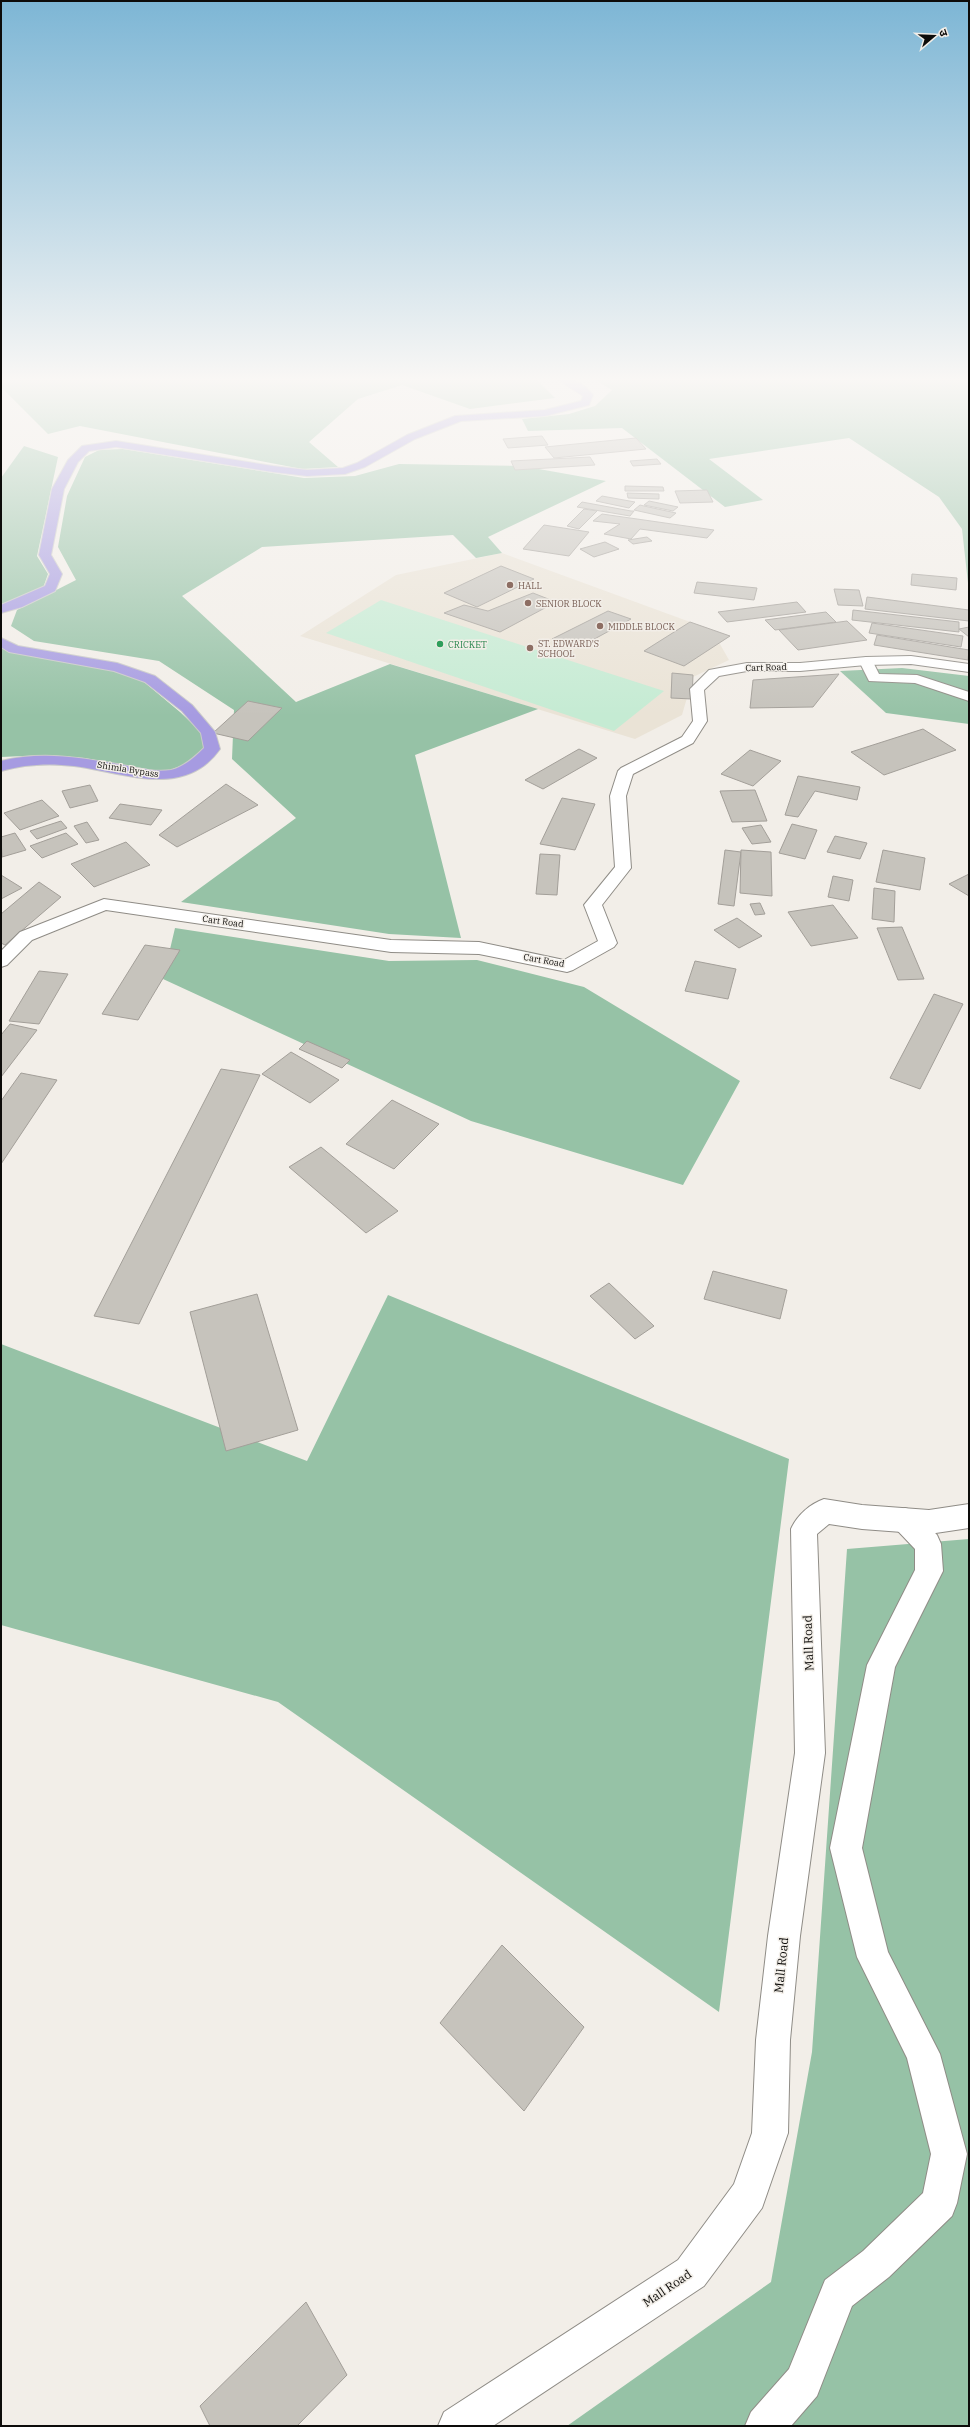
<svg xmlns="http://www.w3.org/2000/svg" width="970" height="2427" viewBox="0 0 970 2427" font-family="'IBM Plex Serif','Noto Sans Devanagari',serif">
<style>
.built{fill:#eae3d6}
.green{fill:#c5ebd3}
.forest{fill:#96c2a6}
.building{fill:#c6c3bc;stroke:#a39f99}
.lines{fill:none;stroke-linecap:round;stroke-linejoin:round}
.street-casing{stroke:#8f8c86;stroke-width:2}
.secondary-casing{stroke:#8f8c86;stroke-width:2}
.highway-casing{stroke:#cacac9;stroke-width:2}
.street{fill:#fff;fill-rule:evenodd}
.secondary{fill:#fff;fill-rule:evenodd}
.highway{fill:#a69be1;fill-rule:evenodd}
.education-dot{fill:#8d6e63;stroke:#f2eee8;stroke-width:1.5}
.leisure-dot{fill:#2e9e5b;stroke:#f2eee8;stroke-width:1.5}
.labels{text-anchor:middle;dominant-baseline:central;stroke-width:3;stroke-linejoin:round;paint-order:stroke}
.far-education-label{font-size:9px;fill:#785e54;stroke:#f2eee8;text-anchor:start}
.far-leisure-label{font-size:9px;fill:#27864d;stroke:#f2eee8;text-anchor:start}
.far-street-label{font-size:9px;fill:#0d0c0a;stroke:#f2eee8}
.near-street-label{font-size:12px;fill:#0d0c0a;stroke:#f2eee8}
</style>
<rect width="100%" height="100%" fill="#f2eee8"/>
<!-- built -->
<path class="built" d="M502,553L712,630L729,660L693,677L682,715L635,739L300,636L396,575Z"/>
<!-- green -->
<path class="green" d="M381,600L664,691L614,731L326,633Z"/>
<!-- forest -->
<g class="forest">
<path d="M1,376H533L555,398L470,409L402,385L358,399L309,442L338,467L302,469L80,426L48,434L1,387Z"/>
<path d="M588,376H843L866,379L969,376V592L962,529L939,497L849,438L709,459L763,500L725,507L622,428L528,431L522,419L569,414L595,406L612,390Z"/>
<path d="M24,446L58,457L37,556L48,574L43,588L1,606V478Z"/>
<path d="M123,449L304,478L355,476L399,464L522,466L606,481L488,537L502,553L476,558L453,535L262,547L182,596L296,702L390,664L538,709L415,755L461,938L389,934L181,902L296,818L232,759L234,710L159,661L34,641L11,626L17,610L76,580L58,547L67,496L85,457L99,450Z"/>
<path d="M1,647L12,652L114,670L144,682L180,712L203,734V751L188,763L165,772L84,758L47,755L1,757Z"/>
<path d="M902,668L969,676V724L886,713L840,671Z"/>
<path d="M175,928L389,961L477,960L584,987L740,1081L683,1185L471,1121L163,979Z"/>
<path d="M388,1295L789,1459L719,2012L278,1702L1,1625V1344L307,1461Z"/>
<path d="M969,1539V2426H567L771,2282L812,2052L847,1549Z"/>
</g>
<!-- building -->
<g class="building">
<path d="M542,436L548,445L508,448L503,439Z"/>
<path d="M636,438L646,449L554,458L545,447Z"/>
<path d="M590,457L595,465L515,470L511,461Z"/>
<path d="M657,459L661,464L633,466L630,461Z"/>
<path d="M625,486L663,487L664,491H625Z"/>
<path d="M707,490L713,502L680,503L675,491Z"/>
<path d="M627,493L659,494V499L628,498Z"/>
<path d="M602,496L635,502L629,508L596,501Z"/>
<path d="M649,501L678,507L673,511L644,505Z"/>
<path d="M582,502L631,511H634L630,516L577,507Z"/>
<path d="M640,505L644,506L676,513L670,518L634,510Z"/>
<path d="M584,509L597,511L579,529L567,526Z"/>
<path d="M602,514L714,530L707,538L640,529L631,539L604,534L620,524L593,521Z"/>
<path d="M544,525L589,532L569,556L523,549Z"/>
<path d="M647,537L652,541L633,544L628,540Z"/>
<path d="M605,542L619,549L594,557L580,549Z"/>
<path d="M501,566L534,579L477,607L444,593Z"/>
<path d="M912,574L957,578L956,590L911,585Z"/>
<path d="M697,582L757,588L754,600L694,593Z"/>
<path d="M834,589L859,590L863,606L838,605Z"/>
<path d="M533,593L556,602L500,632L444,613L464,605L488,611Z"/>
<path d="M867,597L969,610V621L865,609Z"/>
<path d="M797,602L806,612L727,622L718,612Z"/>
<path d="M853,610L959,622V632L852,620Z"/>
<path d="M608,611L631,619L578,648L552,639Z"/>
<path d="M826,612L836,622L775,630L765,620Z"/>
<path d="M847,621L867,640L798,650L779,630Z"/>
<path d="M690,622L730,636L684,666L644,651Z"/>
<path d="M872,623L963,636L961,647L869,633Z"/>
<path d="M969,627V637L959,629Z"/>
<path d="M877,635L969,650L968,660L874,645Z"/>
<path d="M672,673L693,675L692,699L671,698Z"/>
<path d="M839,674L813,707L750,708L753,680Z"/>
<path d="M248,701L282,708L248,741L213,733Z"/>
<path d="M923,729L956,750L884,775L851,752Z"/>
<path d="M579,749L597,758L543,789L525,780Z"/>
<path d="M750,750L781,761L753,786L721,774Z"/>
<path d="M798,776L860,787L857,800L815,791L798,817L785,815Z"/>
<path d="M226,784L258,805L177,847L159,835Z"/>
<path d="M90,785L98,801L70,808L62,791Z"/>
<path d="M755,790L767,821L732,822L720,791Z"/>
<path d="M562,798L595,804L575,850L540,844Z"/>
<path d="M42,800L59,816L20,830L4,813Z"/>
<path d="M120,804L162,810L151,825L109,818Z"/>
<path d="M61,821L67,828L37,839L30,831Z"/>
<path d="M87,822L99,840L86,843L74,826Z"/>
<path d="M792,824L817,830L805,859L779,853Z"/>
<path d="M761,825L771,842L752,844L742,828Z"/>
<path d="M15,833L26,850L2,857L1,837Z"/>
<path d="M66,833L78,844L42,858L30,846Z"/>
<path d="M835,836L867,843L860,859L827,852Z"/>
<path d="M126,842L150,865L94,887L71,864Z"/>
<path d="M725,850L741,852L734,906L718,904Z"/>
<path d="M741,850L771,852L772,896L740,893Z"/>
<path d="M883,850L925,858L920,890L876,882Z"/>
<path d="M540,854L560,855L557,895L536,894Z"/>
<path d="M969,874V896L949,884Z"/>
<path d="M1,875L22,888L1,899Z"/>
<path d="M833,876L853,880L849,901L828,897Z"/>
<path d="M39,882L61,897L5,945L1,943V914Z"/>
<path d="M874,888L895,891L894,922L872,919Z"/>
<path d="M760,903L765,914L755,915L750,904Z"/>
<path d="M833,905L858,938L811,946L788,912Z"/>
<path d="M737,918L762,936L739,948L714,930Z"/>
<path d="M902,927L924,979L898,980L877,928Z"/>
<path d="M145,945L180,950L138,1020L102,1014Z"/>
<path d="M695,961L736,969L728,999L685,991Z"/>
<path d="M39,971L68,974L39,1024L9,1021Z"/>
<path d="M934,994L963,1004L920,1089L890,1078Z"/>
<path d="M10,1024L37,1030L1,1077V1035Z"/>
<path d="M307,1041L350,1060L342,1068L299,1049Z"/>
<path d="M291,1052L339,1080L310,1103L262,1074Z"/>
<path d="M221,1069L260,1075L139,1324L94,1316Z"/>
<path d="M21,1073L57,1080L1,1164V1101Z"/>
<path d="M392,1100L439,1124L394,1169L346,1144Z"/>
<path d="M321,1147L398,1211L366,1233L289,1167Z"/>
<path d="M713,1271L787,1290L780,1319L704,1299Z"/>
<path d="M609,1283L654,1326L635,1339L590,1296Z"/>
<path d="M257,1294L298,1430L226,1451L190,1312Z"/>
<path d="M502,1945L584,2027L524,2111L440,2023Z"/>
<path d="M306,2302L347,2375L297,2426H210L200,2406Z"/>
</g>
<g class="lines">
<!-- street casing -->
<g class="street-casing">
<g id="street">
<path d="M866,657L871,658L879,674L917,675L969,692V701L915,683L869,681L859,661Z"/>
<path d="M905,1508L914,1511L937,1535L941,1544L943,1571L895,1667L862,1848L888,1952L940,2054L967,2154L957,2203L952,2216L889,2277L852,2306L817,2396L791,2426H745L751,2412L789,2369L825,2280L863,2251L923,2193L931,2154L907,2058L857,1957L830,1848L867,1665L915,1570V1549L896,1529L892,1520L896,1511Z"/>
</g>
</g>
<!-- secondary casing -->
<g class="secondary-casing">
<g id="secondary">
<path d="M911,656L969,664V672L911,664L866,665L800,671H747L719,676L704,690L707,721L693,743L633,774L626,796L631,868L602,905L617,943L614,947L573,970L567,972L479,954L391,952L106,910L32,940L7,965L1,967V951L20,932L104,899L391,940L479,942L564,960L598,941L584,905L615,867L610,796L618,771L621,768L682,737L693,721L690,689L709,670L747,663H800L866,657Z"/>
<path d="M824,1499L862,1505L929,1510L969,1504V1528L929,1534L862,1529L829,1524L817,1534L825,1753L800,1936L790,2040L788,2133L762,2208L704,2286L493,2426H438L444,2412L678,2260L734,2184L752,2133L756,2040L768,1936L795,1753L791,1529C797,1515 810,1504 824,1499Z"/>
</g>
</g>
<!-- highway casing -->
<g class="highway-casing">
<g id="highway">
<path d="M552,376C568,376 583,382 593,395L589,405L545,416L461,421L415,439L365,467L345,474L307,476L273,472L116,447L89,451L78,462L64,489L51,555L62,574L55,591L22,607L1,613V605L45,586L50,574L39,555L52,489L68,460L82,446L116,441L273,466L307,470L343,468L357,463L407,435L455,416L545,410L581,401L583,396Z"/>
<path d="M853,376H877C872,381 858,381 853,376Z"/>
<path d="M1,638L18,646L117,663L155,676L192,705L215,732L220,749C184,800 123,772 74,766C49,763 26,764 1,771V761C40,751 78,757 117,764C134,767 153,773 171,770C184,767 195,757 204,748L201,733L182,711L145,682L114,671L9,652L1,647Z"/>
</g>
</g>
<!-- street -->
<use href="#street" class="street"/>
<!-- secondary -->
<use href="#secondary" class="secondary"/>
<!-- highway -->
<use href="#highway" class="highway"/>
</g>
<!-- sky -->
<linearGradient id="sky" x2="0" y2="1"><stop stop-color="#7db6d5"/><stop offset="0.53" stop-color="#f9f7f5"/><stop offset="1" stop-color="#f9f7f5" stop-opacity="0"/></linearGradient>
<rect width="970" height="716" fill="url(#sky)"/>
<!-- markers -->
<g class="education-dot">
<circle cx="510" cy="585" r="4"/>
<circle cx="528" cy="603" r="4"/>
<circle cx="600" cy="626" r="4"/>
<circle cx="530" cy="648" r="4"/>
</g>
<circle class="leisure-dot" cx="440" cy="644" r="4"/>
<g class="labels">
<!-- far-education labels -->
<g class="far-education-label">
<text x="518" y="585">HALL</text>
<text x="536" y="603">SENIOR BLOCK</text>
<text x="608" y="626">MIDDLE BLOCK</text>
<text x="538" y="643">ST. EDWARD'S<tspan x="538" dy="10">SCHOOL</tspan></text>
</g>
<!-- far-leisure labels -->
<g class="far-leisure-label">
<text x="448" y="644">CRICKET</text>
</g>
<!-- far-street labels -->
<g class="far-street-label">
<text transform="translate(766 667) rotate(-2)">Cart Road</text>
<text transform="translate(128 769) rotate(9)">Shimla Bypass</text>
<text transform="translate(223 921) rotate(8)">Cart Road</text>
<text transform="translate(544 960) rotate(10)">Cart Road</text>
</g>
<!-- near-street labels -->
<g class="near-street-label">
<text transform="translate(808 1643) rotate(-92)">Mall Road</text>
<text transform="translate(781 1965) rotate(-84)">Mall Road</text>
<text transform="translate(667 2288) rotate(-34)">Mall Road</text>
</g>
</g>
<!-- border -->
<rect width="970" height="2427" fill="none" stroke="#0d0c0a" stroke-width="4"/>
<!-- north arrow -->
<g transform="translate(934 36) rotate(71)" stroke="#f2eee8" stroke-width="3" paint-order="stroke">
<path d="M0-3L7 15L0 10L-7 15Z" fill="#0d0c0a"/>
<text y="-6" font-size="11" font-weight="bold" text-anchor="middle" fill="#0d0c0a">उ</text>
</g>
</svg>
